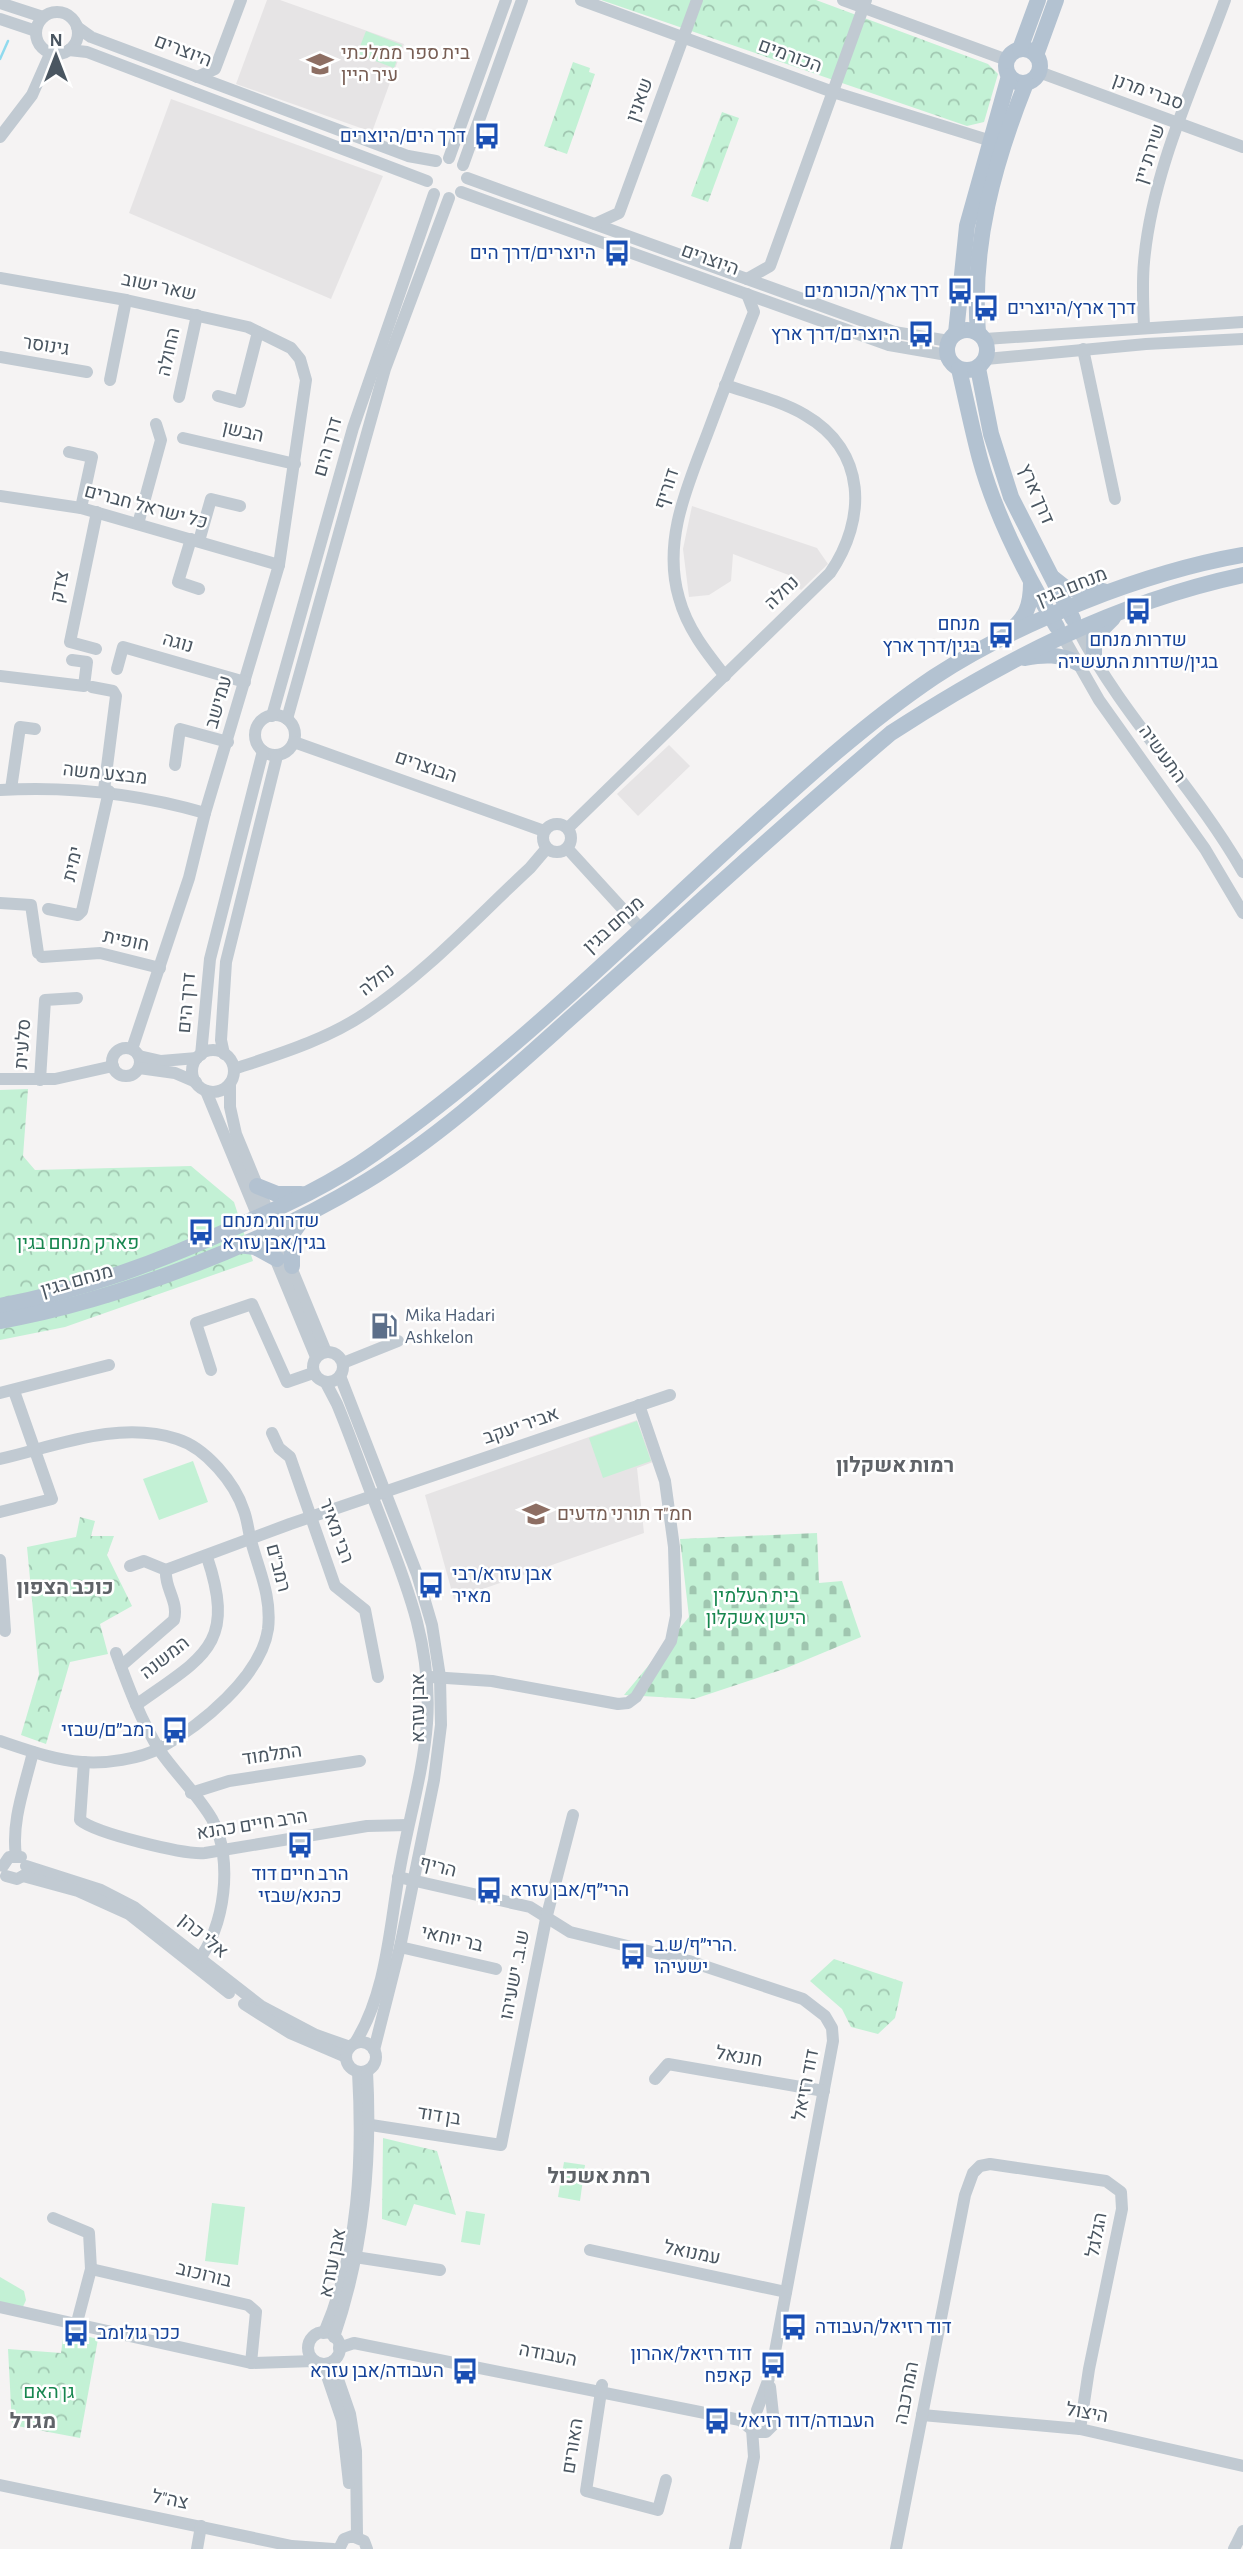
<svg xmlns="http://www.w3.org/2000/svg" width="1243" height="2549" viewBox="0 0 1243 2549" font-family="'Alegreya Sans',Heebo,sans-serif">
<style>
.education{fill:#e6e4e5}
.grass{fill:#c3f1d5}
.forest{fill:url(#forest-crowns)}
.cemetery{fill:url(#cemetery-stones)}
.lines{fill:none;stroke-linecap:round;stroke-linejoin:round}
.stream{stroke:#90daee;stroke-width:2.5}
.minor{stroke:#c1cad2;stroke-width:12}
.major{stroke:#b3c2d1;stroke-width:16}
.labels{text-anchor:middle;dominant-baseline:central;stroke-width:5;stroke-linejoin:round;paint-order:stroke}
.street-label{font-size:19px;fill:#4a5661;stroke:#fff}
.education-label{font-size:19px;fill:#785e54;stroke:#fff;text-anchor:start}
.transit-label{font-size:19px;fill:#164399;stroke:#fff;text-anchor:end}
.park-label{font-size:19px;fill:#17864f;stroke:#fff}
.service-label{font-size:19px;fill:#4e5e75;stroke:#fff;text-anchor:start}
.neighbourhood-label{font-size:21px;font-weight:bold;fill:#5f6368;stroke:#fff}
</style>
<defs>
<pattern id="forest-crowns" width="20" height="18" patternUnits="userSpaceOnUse" patternTransform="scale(1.75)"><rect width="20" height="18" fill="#c3f1d5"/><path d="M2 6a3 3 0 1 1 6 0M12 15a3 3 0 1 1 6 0" fill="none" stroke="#a0c6b0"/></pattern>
<pattern id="cemetery-stones" width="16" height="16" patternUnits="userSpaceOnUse" patternTransform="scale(1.75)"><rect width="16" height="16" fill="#c3f1d5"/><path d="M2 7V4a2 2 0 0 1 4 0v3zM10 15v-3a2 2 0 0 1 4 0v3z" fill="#a0c6b0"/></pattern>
</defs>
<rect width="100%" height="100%" fill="#f5f3f3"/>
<!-- education -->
<g class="education">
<path d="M267,0H280L404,44L372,132L236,84Z"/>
<path d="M171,99L383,176L331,299L129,213Z"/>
<path d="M692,506L817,548L828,564L801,590L792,581L794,577L733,554L731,581L709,595L689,597L683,549Z"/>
<path d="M669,745L690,766L638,816L617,794Z"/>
<path d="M637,1420L653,1462L637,1468L644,1533L454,1599L425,1495Z"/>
</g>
<!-- grass -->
<g class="grass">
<path d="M366,31L402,45L394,68L357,54Z"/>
<path d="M637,1421L651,1461L603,1478L589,1438Z"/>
<path d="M193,1461L208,1502L159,1520L143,1479Z"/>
<path d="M564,2162L585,2165L580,2201L558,2197Z"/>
<path d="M212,2203L245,2207L238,2265L205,2261Z"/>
<path d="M466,2211L485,2214L480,2245L461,2242Z"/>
<path d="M0,2277L24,2291L26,2300L22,2309L0,2304Z"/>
</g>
<!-- forest -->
<g class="forest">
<path d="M601,0H816L988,64L998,74L984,122L967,126Z"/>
<path d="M573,62L590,68L589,72L595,74L567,154L544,146Z"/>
<path d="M722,112L739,118L708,202L691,196Z"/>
<path d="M28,1089L23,1156L35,1170L191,1166L234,1202L253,1261L65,1327L0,1340V1090Z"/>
<path d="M80,1517L95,1521L91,1536H114L107,1555L132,1606L100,1624L108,1654L70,1662L46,1744L21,1735L39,1674L27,1547L76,1537Z"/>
<path d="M834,1959L903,1982L895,2018L878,2034L851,2027L842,2009L810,1981Z"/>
<path d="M383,2138L437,2151L456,2215L414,2204L406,2226L382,2219Z"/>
<path d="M64,2331L98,2339L80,2438L12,2425L8,2349L61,2353Z"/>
</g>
<!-- cemetery -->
<path class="cemetery" d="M817,1533L819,1583L842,1581L861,1637L784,1669L694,1699L624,1695L689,1617L680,1539Z"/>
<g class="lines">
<!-- stream -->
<path class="stream" d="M0,59L8,41"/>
<!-- minor -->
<g class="minor">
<path d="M581,0L833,92L988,140"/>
<path d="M843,0L1007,60"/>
<path d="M0,3L43,17"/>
<circle cx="57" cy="33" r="21"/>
<path d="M0,19L36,31"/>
<path d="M77,27L91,37L408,156L436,161"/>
<path d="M69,50L87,52L427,181"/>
<path d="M1039,72L1243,147"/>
<path d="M197,77L215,69L241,0"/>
<path d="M0,137L32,95L51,52"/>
<path d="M449,158L506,0"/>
<path d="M463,165L522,0"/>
<path d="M467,178L894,332L949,341"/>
<path d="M461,192L889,345L947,355"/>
<path d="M595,224L619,213L697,0"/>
<path d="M0,278L126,300L248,327L291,348L300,359L306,380L279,565L205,813L189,878L132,1049"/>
<path d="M747,279L770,266L866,0"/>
<path d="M1144,326C1143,305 1142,283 1144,262C1152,171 1194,85 1225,0"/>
<path d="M985,339L1243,322"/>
<path d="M1083,349L1115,499"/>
<path d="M0,357L87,372"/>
<path d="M986,359L1146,344L1243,339"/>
<path d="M110,380L126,300"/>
<path d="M218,396L240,402L258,332"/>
<path d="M179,397L197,315"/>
<path d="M183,438L295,464"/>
<path d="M69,452L92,457L81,508"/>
<path d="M0,496L81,508L279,565"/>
<path d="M138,524L161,440L156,424"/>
<path d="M191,539L178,582L199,589"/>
<path d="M199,541L211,499L240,506"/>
<path d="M1077,628C1122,716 1194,786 1243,872"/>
<path d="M1062,635L1099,700L1205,849L1243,913"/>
<path d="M96,649L70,642L97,512"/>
<path d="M117,669L123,647L245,682"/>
<path d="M0,676L84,686L87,662L72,660"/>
<path d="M725,676C706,652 687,628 679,598C662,540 688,485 708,432C723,392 738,352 754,312L747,294"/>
<path d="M92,687L113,691L116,696L104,790"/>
<circle cx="275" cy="735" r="20"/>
<path d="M272,716L353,428L434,194"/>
<path d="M287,719L385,369L449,198"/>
<path d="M294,742L544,831"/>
<path d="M175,765L180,729L228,742"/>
<path d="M11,789L20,727L35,729"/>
<path d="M0,790C71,786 136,793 205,813"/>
<circle cx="557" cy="838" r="14"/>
<path d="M568,828L830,573C867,519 867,451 805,415C781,401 752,394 725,385"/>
<path d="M567,848L641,929"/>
<path d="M0,903L31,905L38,953"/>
<path d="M48,909L78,915L82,911L109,791"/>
<path d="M42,957L100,953L160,968"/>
<circle cx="126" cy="1062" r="14"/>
<circle cx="213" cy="1071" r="21"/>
<path d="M224,1054L221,1040L226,962L277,756"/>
<path d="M201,1055L210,959L263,751"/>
<path d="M139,1056L161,1061L197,1058"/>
<path d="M139,1068L175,1073L196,1082"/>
<path d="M234,1069C279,1054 326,1040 366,1013C426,973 477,917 530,868L547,848"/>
<path d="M0,1079H55L113,1066"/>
<path d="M40,1080L45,1000L77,998"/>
<path d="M230,1084V1107L236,1134L326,1352"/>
<path d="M206,1091L316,1357"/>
<circle cx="328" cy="1367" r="15"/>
<path d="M343,1363L398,1341"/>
<path d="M211,1370L196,1323L252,1304L287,1382L313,1373"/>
<path d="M340,1376L417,1574L432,1625L440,1677L441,1725L434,1780L400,1947L374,2050"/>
<path d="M326,1383L337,1404C350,1435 361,1467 373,1498C402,1574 433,1640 427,1723C423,1776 406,1828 398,1880C389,1935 385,1995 355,2043"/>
<path d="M0,1393L109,1365"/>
<path d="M272,1433L279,1448L290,1457L335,1586L365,1610L378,1677"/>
<path d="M0,1459C56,1446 119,1420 177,1439C206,1448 235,1483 244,1511C247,1519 248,1528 250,1537C258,1569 272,1595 268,1629C261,1677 200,1726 160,1748C140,1759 105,1764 82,1762C54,1760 27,1750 0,1741"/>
<path d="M0,1512L52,1499L14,1391"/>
<path d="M0,1560L5,1631"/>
<path d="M130,1566L144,1561L166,1570"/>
<path d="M116,1653C128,1686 141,1721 160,1751C176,1774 198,1795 212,1819C234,1858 225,1929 197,1962"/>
<path d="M121,1666L174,1620C179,1601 164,1588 166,1570L290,1524L670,1395"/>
<path d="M431,1677L492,1681L618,1704L628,1703L636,1697L671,1641L676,1616L674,1547L665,1481L639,1405"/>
<path d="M136,1705C203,1657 237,1646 207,1557"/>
<path d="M84,1762L80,1820C95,1833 184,1855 205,1853L367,1826L408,1825"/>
<path d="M191,1793L229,1781L360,1761"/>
<path d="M16,1856C11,1821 25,1786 33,1752"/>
<path d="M3,1866L9,1857H21"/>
<path d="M26,1866L101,1890L134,1907L261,2006L316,2035L350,2047"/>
<path d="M6,1876L17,1879L23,1876"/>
<path d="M23,1876L78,1891L129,1914L229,1993"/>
<path d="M398,1877L530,1907L570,1932L689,1961L803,1999L825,2016L832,2028L833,2041L771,2373L757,2410"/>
<path d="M400,1947L496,1969"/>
<path d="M244,2004L290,2033L346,2057"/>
<circle cx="361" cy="2057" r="15"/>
<path d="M655,2079L668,2064L824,2091"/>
<path d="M371,2125L501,2145L546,1919L573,1815"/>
<path d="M53,2218L89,2233L91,2269L76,2326"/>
<path d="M590,2250L786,2292"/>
<path d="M355,2257L440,2270"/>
<path d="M91,2269L248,2305L256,2312L251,2363"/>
<path d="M0,2307L251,2363L314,2361"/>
<circle cx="324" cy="2348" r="16"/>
<path d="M324,2333C359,2252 363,2159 358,2072"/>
<path d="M334,2337C364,2250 372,2162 367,2071"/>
<path d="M339,2348L354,2343L740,2420L755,2432H766L774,2424L770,2387"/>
<path d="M332,2362L350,2414L356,2451L357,2536"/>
<path d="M323,2364L342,2420L349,2483"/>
<path d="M602,2385L586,2491L658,2510L666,2480"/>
<path d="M922,2415L1080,2429L1243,2466"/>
<path d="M0,2485L292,2546L333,2549"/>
<path d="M197,2549L201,2526"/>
<path d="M339,2549L344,2539L352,2536L364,2541L367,2549"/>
<path d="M735,2549L754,2457L752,2429"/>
<path d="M896,2549L965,2195L973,2173L980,2166L990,2164L1106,2181L1121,2192L1122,2209L1089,2369L1080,2429"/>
<path d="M1234,2549L1243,2531"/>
</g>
<!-- major -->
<g class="major">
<circle cx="1023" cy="66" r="17"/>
<path d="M1020,49L1038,0"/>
<path d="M1036,55L1056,0"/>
<circle cx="967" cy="350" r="20"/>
<path d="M956,333L967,226L1009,76"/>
<path d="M978,333C971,246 994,163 1026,83"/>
<path d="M978,368L991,434L1011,497L1073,619"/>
<path d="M959,369C966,399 972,429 980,459C996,518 1026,575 1057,627"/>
<path d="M1053,578L1067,589L1103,591"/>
<path d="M1008,632C1026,619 1031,605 1031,583"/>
<path d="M1025,658C1045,654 1060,654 1078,663"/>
<path d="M1094,660V637L1113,618"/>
<path d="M257,1186L277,1194H301"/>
<path d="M238,1245L255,1247L277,1259"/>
<path d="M292,1266V1234L304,1217"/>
<path d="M0,1306C84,1290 161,1261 238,1226C286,1205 333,1183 375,1153C503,1063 615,953 729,848C795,788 860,727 934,677C1018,622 1145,572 1243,555"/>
<path d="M0,1321C119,1300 262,1244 365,1182C446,1133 515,1067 586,1004C687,914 787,821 891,733C1002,661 1113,603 1243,575"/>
</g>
</g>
<!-- icons -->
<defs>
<g id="school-bare" transform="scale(2.1)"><path d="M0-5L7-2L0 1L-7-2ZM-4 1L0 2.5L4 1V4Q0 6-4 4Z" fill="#8d6e63" stroke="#fff" stroke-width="2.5" paint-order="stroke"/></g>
<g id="bus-bare" transform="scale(2.1)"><path d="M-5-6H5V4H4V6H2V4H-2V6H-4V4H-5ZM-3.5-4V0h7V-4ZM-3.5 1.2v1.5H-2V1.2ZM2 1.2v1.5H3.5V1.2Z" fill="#1a4fb4" stroke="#fff" stroke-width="2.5" paint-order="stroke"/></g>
<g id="fuel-bare" transform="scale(2.1)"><path d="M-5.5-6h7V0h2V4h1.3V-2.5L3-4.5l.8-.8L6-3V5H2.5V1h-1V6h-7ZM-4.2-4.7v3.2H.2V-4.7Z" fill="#5c6f8a" stroke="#fff" stroke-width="2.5" paint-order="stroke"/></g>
</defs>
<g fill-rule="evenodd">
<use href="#school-bare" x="320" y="64"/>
<use href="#bus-bare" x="487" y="136"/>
<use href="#bus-bare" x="617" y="253"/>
<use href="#bus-bare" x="960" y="291"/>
<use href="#bus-bare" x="986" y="308"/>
<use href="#bus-bare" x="921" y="334"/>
<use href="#bus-bare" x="1138" y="611"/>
<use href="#bus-bare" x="1001" y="635"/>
<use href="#bus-bare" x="201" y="1232"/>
<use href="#fuel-bare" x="384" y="1326"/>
<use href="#school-bare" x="536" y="1514"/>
<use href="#bus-bare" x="431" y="1585"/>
<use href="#bus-bare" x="175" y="1730"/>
<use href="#bus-bare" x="300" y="1845"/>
<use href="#bus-bare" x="489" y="1890"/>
<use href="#bus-bare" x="633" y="1956"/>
<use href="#bus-bare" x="794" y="2327"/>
<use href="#bus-bare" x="76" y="2333"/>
<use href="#bus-bare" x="773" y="2365"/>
<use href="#bus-bare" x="465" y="2371"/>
<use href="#bus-bare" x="717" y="2421"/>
</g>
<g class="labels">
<!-- street labels -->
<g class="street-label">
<text transform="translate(183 51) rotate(21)">היוצרים</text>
<text transform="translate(790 56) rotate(20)">הכורמים</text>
<text transform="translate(1148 92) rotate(20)">סברי מרנן</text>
<text transform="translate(640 100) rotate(-70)">שאנין</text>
<text transform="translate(1150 154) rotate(-72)">שירת יין</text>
<text transform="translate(710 260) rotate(20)">היוצרים</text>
<text transform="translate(159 287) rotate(12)">שאר ישוב</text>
<text transform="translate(46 346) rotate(9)">גינוסר</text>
<text transform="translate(169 352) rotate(-78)">החולה</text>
<text transform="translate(243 432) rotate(13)">הבשן</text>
<text transform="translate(328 447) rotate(-74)">דרך הים</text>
<text transform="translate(667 489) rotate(-72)">דוריף</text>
<text transform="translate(1036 494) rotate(67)">דרך ארץ</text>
<text transform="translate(146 507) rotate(15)">כל ישראל חברים</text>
<text transform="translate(60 587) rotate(-79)">צדק</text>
<text transform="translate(1072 587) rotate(-22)">מנחם בגין</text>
<text transform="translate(782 593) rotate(-44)">נחלה</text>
<text transform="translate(178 643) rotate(16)">נוגה</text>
<text transform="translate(219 702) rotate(-74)">עמישב</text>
<text transform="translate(1162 754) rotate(54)">התעשיה</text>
<text transform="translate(426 767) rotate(19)">הבוצרים</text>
<text transform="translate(105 774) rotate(6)">מבצע משה</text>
<text transform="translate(73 864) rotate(-77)">ימית</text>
<text transform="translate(614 925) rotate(-42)">מנחם בגין</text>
<text transform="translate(126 941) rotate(12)">חופית</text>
<text transform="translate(377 980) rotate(-38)">נחלה</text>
<text transform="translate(187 1003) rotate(-85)">דרך הים</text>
<text transform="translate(23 1044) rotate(-86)">סלעית</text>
<text transform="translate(77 1281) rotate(-16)">מנחם בגין</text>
<text transform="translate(521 1426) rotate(-19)">אביר יעקב</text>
<text transform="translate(336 1531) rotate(70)">רבי מאיר</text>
<text transform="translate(278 1568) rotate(75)">רמב"ם</text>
<text transform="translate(165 1658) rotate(-38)">המשנה</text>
<text transform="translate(418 1708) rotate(-90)">אבן עזרא</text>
<text transform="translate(272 1755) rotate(-8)">התלמוד</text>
<text transform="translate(252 1825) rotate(-9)">הרב חיים כהנא</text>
<text transform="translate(438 1867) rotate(14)">הריף</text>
<text transform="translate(203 1936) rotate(40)">אלי כהן</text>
<text transform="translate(452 1939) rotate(13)">בר יוחאי</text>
<text transform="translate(515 1975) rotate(-79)">ש.ב. ישעיהו</text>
<text transform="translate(739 2057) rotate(10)">חננאל</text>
<text transform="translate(806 2085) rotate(-79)">דוד רזיאל</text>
<text transform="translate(439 2116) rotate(9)">בן דוד</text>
<text transform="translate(1097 2235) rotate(-79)">הגלגל</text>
<text transform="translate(692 2253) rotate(12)">עמנואל</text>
<text transform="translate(333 2263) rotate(-78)">אבן עזרא</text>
<text transform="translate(204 2275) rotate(14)">בורוכוב</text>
<text transform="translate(548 2355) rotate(11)">העבודה</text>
<text transform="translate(907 2393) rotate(-79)">המרכבה</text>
<text transform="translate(1087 2413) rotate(10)">היצול</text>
<text transform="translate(573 2446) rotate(-81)">האורים</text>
<text transform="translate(170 2500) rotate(11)">צה"ל</text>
</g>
<!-- education labels -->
<g class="education-label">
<text x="341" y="53">בית ספר ממלכתי<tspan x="341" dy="22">עיר היין</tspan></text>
<text x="557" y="1514">חמ"ד תורני מדעים</text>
</g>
<!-- transit labels -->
<g class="transit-label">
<text x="466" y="136">דרך הים/היוצרים</text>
<text x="596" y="253">היוצרים/דרך הים</text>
<text x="939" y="291">דרך ארץ/הכורמים</text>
<text x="1007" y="308" text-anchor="start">דרך ארץ/היוצרים</text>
<text x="900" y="334">היוצרים/דרך ארץ</text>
<text x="980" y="624">מנחם<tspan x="980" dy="22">בגין/דרך ארץ</tspan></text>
<text x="1138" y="640" text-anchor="middle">שדרות מנחם<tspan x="1138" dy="22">בגין/שדרות התעשייה</tspan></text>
<text x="222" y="1221" text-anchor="start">שדרות מנחם<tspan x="222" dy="22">בגין/אבן עזרא</tspan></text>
<text x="452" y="1574" text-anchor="start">אבן עזרא/רבי<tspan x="452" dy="22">מאיר</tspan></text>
<text x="154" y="1730">רמב״ם/שבזי</text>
<text x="300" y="1874" text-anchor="middle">הרב חיים דוד<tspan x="300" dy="22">כהנא/שבזי</tspan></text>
<text x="510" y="1890" text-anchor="start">הרי״ף/אבן עזרא</text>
<text x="654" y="1945" text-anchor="start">הרי״ף/ש.ב.<tspan x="654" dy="22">ישעיהו</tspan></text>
<text x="815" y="2327" text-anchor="start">דוד רזיאל/העבודה</text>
<text x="97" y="2333" text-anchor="start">ככר גולומב</text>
<text x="752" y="2354">דוד רזיאל/אהרון<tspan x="752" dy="22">קאפח</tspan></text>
<text x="444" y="2371">העבודה/אבן עזרא</text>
<text x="738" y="2421" text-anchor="start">העבודה/דוד רזיאל</text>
</g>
<!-- park labels -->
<g class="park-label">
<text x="78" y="1243">פארק מנחם בגין</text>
<text x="756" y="1596">בית העלמין<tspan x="756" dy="22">הישן אשקלון</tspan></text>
<text x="49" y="2392">גן האם</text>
</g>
<!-- service labels -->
<g class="service-label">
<text x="405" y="1315">Mika Hadari<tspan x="405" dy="22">Ashkelon</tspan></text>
</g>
<!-- neighbourhood labels -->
<g class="neighbourhood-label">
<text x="895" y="1465">רמות אשקלון</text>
<text x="65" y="1587">כוכב הצפון</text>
<text x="599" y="2176">רמת אשכול</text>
<text x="33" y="2421">מגדל</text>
</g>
</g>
<!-- north arrow -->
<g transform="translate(56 56)" stroke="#ffffff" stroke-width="5" paint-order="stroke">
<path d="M0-5L12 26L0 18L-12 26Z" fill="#4a5661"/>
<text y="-10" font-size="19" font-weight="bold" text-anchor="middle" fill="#4a5661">N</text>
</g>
</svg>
